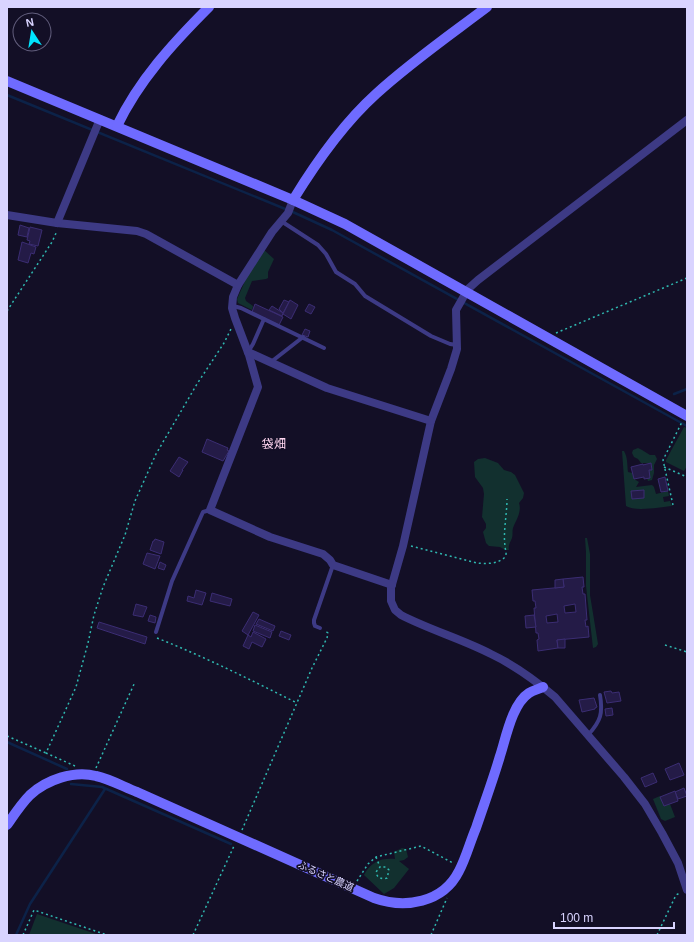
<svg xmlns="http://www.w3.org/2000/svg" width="694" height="942" viewBox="0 0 694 942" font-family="Arial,'Noto Sans JP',sans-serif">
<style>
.green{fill:#12302f}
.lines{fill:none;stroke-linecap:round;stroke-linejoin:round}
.stream{stroke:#0c2248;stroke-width:2.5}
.building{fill:#241b47;stroke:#3b2d73;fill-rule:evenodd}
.path{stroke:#2fb8b0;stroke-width:1.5;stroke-dasharray:2 3;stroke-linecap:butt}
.lane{stroke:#3d3a85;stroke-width:4}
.street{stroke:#3d3a85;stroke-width:8}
.secondary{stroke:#6f6bff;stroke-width:10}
.labels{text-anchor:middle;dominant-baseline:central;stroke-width:3.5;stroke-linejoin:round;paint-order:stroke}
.street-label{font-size:10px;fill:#d9d4ff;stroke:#130f26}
.quarter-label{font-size:12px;fill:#ffd6f0;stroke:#130f26}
</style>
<rect width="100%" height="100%" fill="#130f26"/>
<!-- green -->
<g class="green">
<path d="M263,249L274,259L268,272V278L266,279L252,281L245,298L246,301L253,306L252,310L238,303L237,299L250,270Z"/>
<path d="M684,427L687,428V466L684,471L666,462V460Z"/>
<path d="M638,448L642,450L650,455H655L657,459L654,465V473L652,480L648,481L647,478L650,476L649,470L652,469L651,463H641L638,459L634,457L632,453L633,450Z"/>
<path d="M622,451H624C628,458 627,465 628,472L632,473L634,479L639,482L636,487L652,485L654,487L656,494L668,491L669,496L663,497L664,502L670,501L672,506C661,507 635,512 626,506Z"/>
<path d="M485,458L498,463L504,470L511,472L515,475L524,493L523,498L519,503C522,512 516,520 513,528C512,531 513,534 512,538C510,543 508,545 509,550H505L500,547L489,546L486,543L483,532L486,528V524L482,517L484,494L483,488L475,477L474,462L478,459Z"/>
<path d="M585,538H587L590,554V595L598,644L596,647L593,648L586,586V552Z"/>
<path d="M660,796L664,806L670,804L675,817L665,821L661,819L653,799Z"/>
<path d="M402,848L406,849L408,857L404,860L399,861L409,869L394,888L384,894L364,875C371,862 380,858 395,859L394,852Z"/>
<path d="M37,914L99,935H29Z"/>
</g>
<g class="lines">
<!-- stream -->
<g class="stream">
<path d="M7,95L295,213L332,230L687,426"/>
<path d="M674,394L687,389"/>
<path d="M7,742L67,769"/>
<path d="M71,784L102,787L231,844"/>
<path d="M16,935L30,904L105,789"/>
</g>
</g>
<!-- building -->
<g class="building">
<path d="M20,225L29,228L27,237L18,235Z"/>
<path d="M30,227L42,230L38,246L29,244L30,241L27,240Z"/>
<path d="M22,242L36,247L34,254L31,253L28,263L18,260Z"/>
<path d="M284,300L289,302L283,313L279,309Z"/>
<path d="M290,300L298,305L291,319L283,314Z"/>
<path d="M255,304L283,317L279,325L252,312Z"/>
<path d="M309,304L315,307L311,314L305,311Z"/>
<path d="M272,306L283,313L282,316L269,310Z"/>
<path d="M305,329L310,331L308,337L302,335Z"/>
<path d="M207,439L228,448L227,450L229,451L223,461L202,452Z"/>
<path d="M179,457L188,462L182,470H183L179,477L170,471Z"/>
<path d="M651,463L652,470H649L650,478L644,479V477L634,479L631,467L643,464V465Z"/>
<path d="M665,477L668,491L661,492L658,479Z"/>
<path d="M644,490V498L632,499L631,491Z"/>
<path d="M155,539L164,542L161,554L150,550L153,541H154Z"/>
<path d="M147,553L160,556L155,569L143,564Z"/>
<path d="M160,562L166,565L164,570L158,568Z"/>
<path d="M583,577L584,587H582L583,594H585L587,620H585L586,627L588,626L589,637L557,640L558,648L538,651L537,640L539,639L538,633H536L534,608H536L535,601H533L532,590L564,587L563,579ZM575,604L576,612L565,613L564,606ZM557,614L558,622L547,623L546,616Z"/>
<path d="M563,579L564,587L555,588V580Z"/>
<path d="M196,590L206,593L202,605L187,601L188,596L194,598Z"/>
<path d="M212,593L232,599L230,606L210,601Z"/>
<path d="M136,604L147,607L143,617L133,615Z"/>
<path d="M253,612L259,615L248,635L242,631Z"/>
<path d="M150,615L156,617L155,623L148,621Z"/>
<path d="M534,615L536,627L526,628L525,616Z"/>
<path d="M259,619L275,626L273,631L256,624Z"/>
<path d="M99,622L147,637L145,644L97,628Z"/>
<path d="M255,625L272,632L270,638L253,631Z"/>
<path d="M281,631L291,635L289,640L279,636Z"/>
<path d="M253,632L266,639L262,647L252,642L249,649L243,646L248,635L251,637Z"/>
<path d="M565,639V648H558L557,640Z"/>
<path d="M611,691L612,693L619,692L621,701L607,703L604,692Z"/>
<path d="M594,698L597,707L595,708V709L582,712L579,700Z"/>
<path d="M612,708L613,715L606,716L605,709Z"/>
<path d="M679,763L684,775L670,780L665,769Z"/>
<path d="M653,773L657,782L645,787L641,778Z"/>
<path d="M684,788L687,796L678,799L675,792Z"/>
<path d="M675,791L678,801L664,806L660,797Z"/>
</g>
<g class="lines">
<!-- path -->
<g class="path">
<path d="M7,311L52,242L57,231"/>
<path d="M556,333L687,278"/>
<path d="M664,467L687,477"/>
<path d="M673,505L663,460L682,422"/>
<path d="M411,546L477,563C486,564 497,564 504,558C508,554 505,550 505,546C503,532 507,514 507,499"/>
<path d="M157,638C205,657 251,680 297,703"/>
<path d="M665,645L687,652"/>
<path d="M7,736L46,753"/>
<path d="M75,766L46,753L76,687L88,643L94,615L103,587L125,535L135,501L156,454L197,384L224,343L231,329"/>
<path d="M96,768L135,682"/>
<path d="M242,830L312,668L327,638L328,633L325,631"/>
<path d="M376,857L380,867L376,872C377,877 379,878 384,879L387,878L389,870L386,867H380"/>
<path d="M357,881L368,864L376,857L421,846L453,863"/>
<path d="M23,935L34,910L107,935"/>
<path d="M193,935L234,846"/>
<path d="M431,935L447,898"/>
<path d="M657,935L676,895L680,893"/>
</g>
<!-- lane -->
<g class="lane">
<path d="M281,221L318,245L326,254L336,272L355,284L365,296L431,336L450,344L457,345"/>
<path d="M233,306L241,308L324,348"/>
<path d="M248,352L253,344L264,319"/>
<path d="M271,362L303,337"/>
<path d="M320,628L315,626L314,623V620L333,565"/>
<path d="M156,632L172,581L203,512L210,510"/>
<path d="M588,735C601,721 603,713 600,695"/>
</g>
<!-- street -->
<g class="street">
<path d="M687,120L478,280L468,289L456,310L457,349L451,369L431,421L403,546L391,588V601L395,610L401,615C430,630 462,639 491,654C514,665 535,680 555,697L624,777L645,804L662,833L678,863L687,890"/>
<path d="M293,200L288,213L272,232L238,285L233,297L232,308L235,318L249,355L258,387L210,510L270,537L323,554L330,560L333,565L392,585"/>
<path d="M7,215L57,223L137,231L146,234L238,285"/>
<path d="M57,223L100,119"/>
<path d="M248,352L327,388L431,421"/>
</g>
<!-- secondary -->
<g class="secondary">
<path d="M7,81L293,200L345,224L687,416"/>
<path d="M117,126C139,80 173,43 209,7"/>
<path d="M293,200C315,164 345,122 376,94C411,62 450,35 487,7"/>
<path d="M7,825C14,815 21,804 30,795C46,780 74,770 96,776C110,779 124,787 137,792L374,898C405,909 443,903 459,871C466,858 470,842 476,828C484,804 493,780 500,756C506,738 512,704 529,693C534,690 539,689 543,687"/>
</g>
</g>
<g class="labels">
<!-- street labels -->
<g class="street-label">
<text transform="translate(326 876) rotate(24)">ふるさと農道</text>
</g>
<!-- quarter labels -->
<g class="quarter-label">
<text x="274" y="444">袋畑</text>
</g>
</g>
<!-- border -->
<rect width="694" height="942" fill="none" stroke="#d9d4ff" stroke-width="16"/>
<!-- north arrow -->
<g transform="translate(32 32) rotate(348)"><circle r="19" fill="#130f26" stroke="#625e7d"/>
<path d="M0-3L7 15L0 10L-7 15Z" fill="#00e5ff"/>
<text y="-6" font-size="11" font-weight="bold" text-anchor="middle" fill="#d9d4ff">N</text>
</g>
<!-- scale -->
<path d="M554 922v6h120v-6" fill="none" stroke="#d9d4ff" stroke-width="2"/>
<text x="560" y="922" font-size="12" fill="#d9d4ff" stroke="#130f26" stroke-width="3" paint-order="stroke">100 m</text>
</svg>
